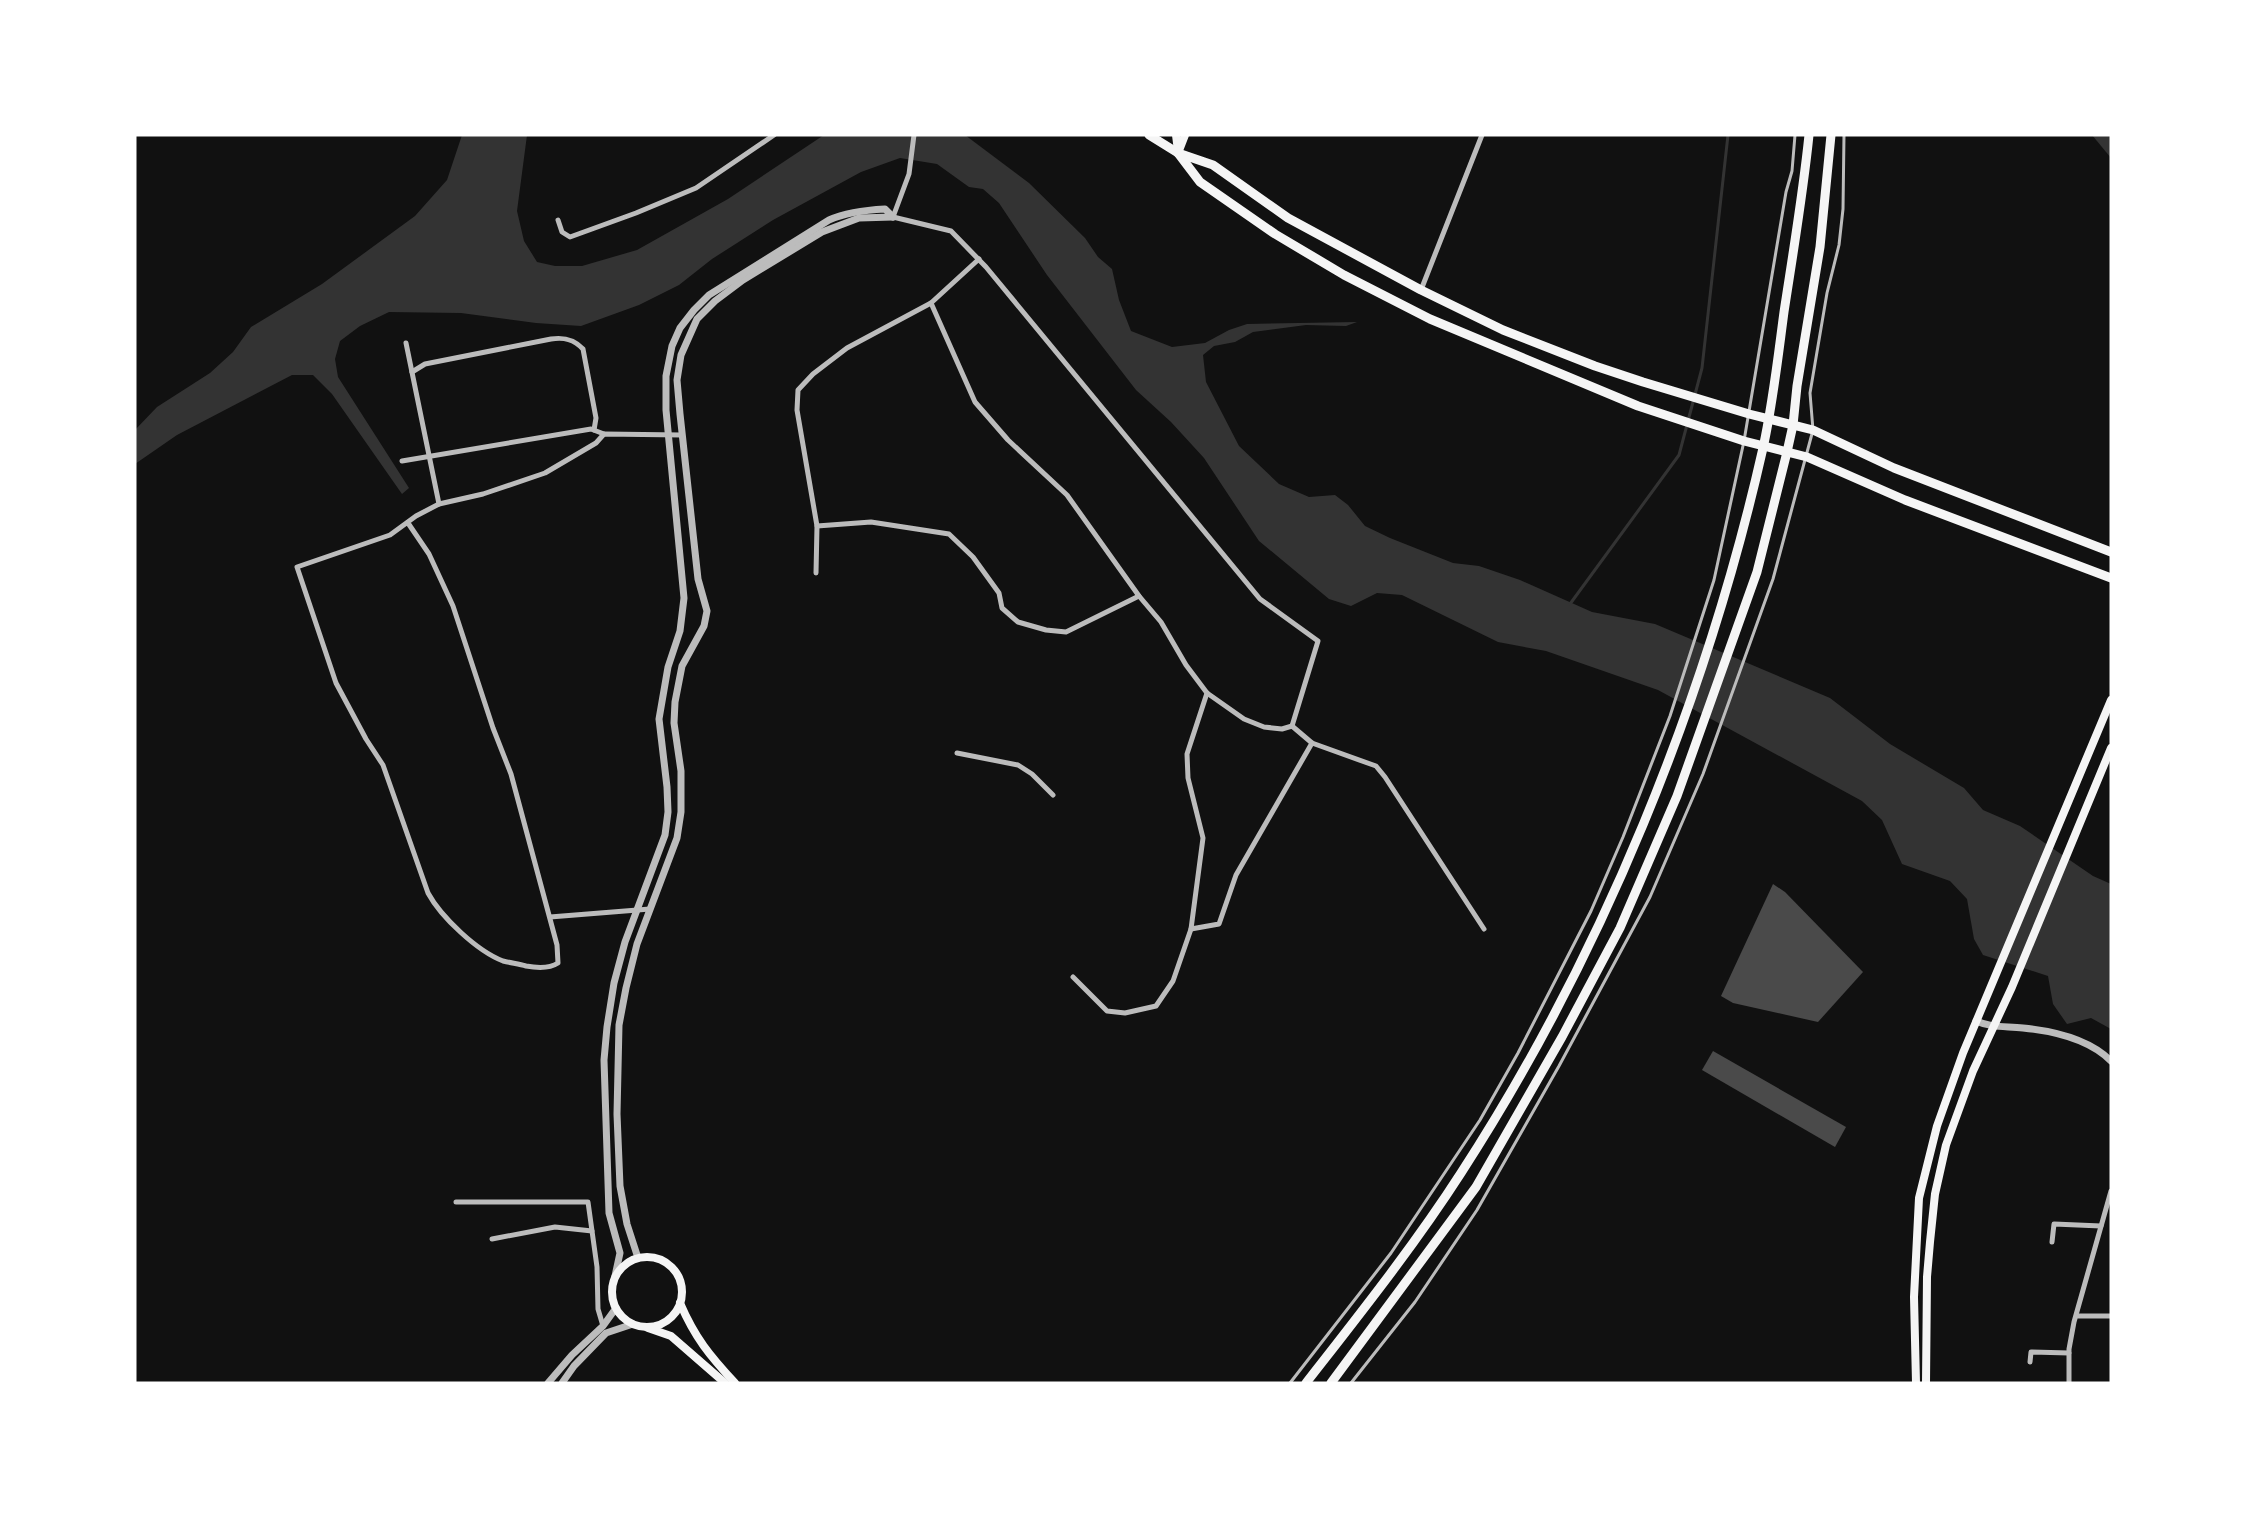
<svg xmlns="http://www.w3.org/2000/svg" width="2246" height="1518" viewBox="0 0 2246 1518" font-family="'Titillium Web',sans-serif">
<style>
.water{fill:#333}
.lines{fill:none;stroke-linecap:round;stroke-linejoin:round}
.stream{stroke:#333;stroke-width:3}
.building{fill:#4a4a4a}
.service{stroke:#bcbcbc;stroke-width:3}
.minor{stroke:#bcbcbc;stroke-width:5}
.tertiary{stroke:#bcbcbc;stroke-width:7}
.secondary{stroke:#f5f5f5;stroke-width:8}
.primary{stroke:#f5f5f5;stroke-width:9}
.trunk{stroke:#f5f5f5;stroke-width:9}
</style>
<rect width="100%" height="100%" fill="#111"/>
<!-- water -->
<g class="water">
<path d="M462,135H527L517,211L524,241L537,262L555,266H582L637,250L728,199L824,135H965L1029,183L1085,238L1098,257L1112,269L1119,300L1131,331L1172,347L1205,343L1229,330L1247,324L1357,322L1346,326L1306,325L1253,332L1235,342L1214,346L1203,355L1206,382L1239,446L1279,484L1309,497L1335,495L1348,505L1365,526L1390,538L1453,563L1479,566L1520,580L1592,612L1655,624L1830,698L1890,744L1964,788L1983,810L2020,826L2093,876L2111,884V1029L2091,1018L2067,1024L2053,1004L2048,976L1983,955L1974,939L1967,899L1950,881L1902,864L1882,820L1862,801L1658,690L1546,651L1498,642L1402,595L1377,593L1351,606L1329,599L1259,541L1204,458L1171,422L1136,390L1047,275L999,203L983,189L969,187L937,164L900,158L861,172L773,220L712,259L679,285L639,305L581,326L536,323L461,313L389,312L360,326L340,341L335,359L338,377L409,488L402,494L332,394L313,375H292L177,435L135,464V430L157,407L210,373L233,352L251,327L322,284L415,216L447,180Z"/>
<path d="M2092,135H2111V158Z"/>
</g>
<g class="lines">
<!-- stream -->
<path class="stream" d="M1570,604L1679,455L1702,368L1728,135"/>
</g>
<!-- building -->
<g class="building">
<path d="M1773,884L1785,892L1863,972L1818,1022L1733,1003L1721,996Z"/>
<path d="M1713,1051L1846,1127L1835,1147L1702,1070Z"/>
</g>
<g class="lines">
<!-- service -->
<g class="service">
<path d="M1290,1383L1391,1253L1480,1120L1518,1053L1591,911L1623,837L1670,716L1714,580L1744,441L1786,192L1792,171L1795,135"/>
<path d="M1351,1383L1415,1302L1477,1210L1559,1066L1650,897L1703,774L1773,579L1813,430L1810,393L1827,293L1839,245L1843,209L1844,135"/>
</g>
<!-- minor -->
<g class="minor">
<path d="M914,135L909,174L893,217L951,231L986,267L1260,599L1318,641L1292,726"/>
<path d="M558,220L562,232L570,237L636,213L696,188L774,135"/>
<path d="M1421,290L1482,135"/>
<path d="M931,303L975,402L1008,440L1067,495L1139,596L1161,622L1186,665L1207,693L1244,719L1264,727L1282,729L1292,726L1312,743L1376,766L1385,777L1484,929"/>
<path d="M406,343L439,504"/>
<path d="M412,372L425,364L551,339C564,337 574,339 583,349L596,418L594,430"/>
<path d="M402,461L591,429L604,434"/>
<path d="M408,523L429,554L453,606L493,728L511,774L557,945L558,963C549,969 537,968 526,966C519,964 511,963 503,961C477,951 441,917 428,893L383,765L366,739L336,683L297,567L390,535L416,516L439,504L483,494L545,473L596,443L604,434L682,435"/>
<path d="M817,526L871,522L949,534L973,557L999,593L1002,608L1018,622L1046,630L1066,632L1139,596"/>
<path d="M816,573L817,526L797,410L798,390L813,374L847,348L931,303L979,259"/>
<path d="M957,753L1018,765L1032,774L1053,795"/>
<path d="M550,917L650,909"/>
<path d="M1191,929L1219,924L1236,875L1312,743"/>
<path d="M1073,977L1107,1011L1125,1013L1156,1006L1173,981L1191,929L1203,838L1188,778L1187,754L1207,693"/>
<path d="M456,1202H588L597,1267L598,1309L603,1326"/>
<path d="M492,1239L555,1227L592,1231"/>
<path d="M2052,1242L2054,1224L2101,1226"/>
<path d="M2078,1316H2111"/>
<path d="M2030,1362L2031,1352L2069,1353"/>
<path d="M2069,1383V1349L2074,1322L2111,1191"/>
</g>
<!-- tertiary -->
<g class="tertiary">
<path d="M1976,1021C1992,1028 2006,1026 2023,1028C2053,1031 2089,1039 2111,1061"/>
<path d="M638,1258L627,1224L620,1186L617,1114L619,1025L626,988L637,944L677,838L681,812V771L674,723L675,702L682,666L704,626L707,611L698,579L680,414L677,380L681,355L697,319L715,301L743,280L822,232L859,218L893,217"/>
<path d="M615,1276L620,1253L609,1213L604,1060L607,1027L614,983L625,942L665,835L668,812L667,787L659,719L668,667L680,631L684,598L666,410V376L672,346L680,328L694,310L709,295L829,220C847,212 865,210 885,209L893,217"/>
<path d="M548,1383L572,1355L603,1326L616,1308"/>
<path d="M562,1383L574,1366L606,1333L633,1324"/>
</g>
<!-- secondary -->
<g class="secondary">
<path d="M1176,135L1178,151"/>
<path d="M1178,153L1185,135"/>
<circle cx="647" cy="1292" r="35"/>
<path d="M680,1303C695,1338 710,1356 735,1383"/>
<path d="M648,1328L671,1336L725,1383"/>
<path d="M1916,1383L1914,1297L1919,1198L1937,1126L1963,1053L2111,700"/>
<path d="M1926,1383L1927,1277L1930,1242L1935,1194L1946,1145L1973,1071L2012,987L2111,748"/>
</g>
<!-- primary -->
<g class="primary">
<path d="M1149,135L1178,153L1200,182L1275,234L1344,275L1430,319L1638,406L1744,441L1807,457L1905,500L2111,578"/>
<path d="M1178,153L1213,165L1288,218L1421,290L1503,330L1595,366L1643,382L1749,414L1813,430L1894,468L2111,552"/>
</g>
<!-- trunk -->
<g class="trunk">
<path d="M1306,1383C1359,1315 1414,1246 1461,1173C1602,956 1706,700 1763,448C1773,403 1778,357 1784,312C1793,253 1803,194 1809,135"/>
<path d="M1331,1383L1476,1187L1562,1037L1620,928L1677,796L1757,572L1787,452L1793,425L1797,386L1820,247L1831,135"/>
</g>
</g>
<!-- border -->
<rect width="2246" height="1518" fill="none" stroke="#ffffff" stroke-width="273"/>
</svg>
